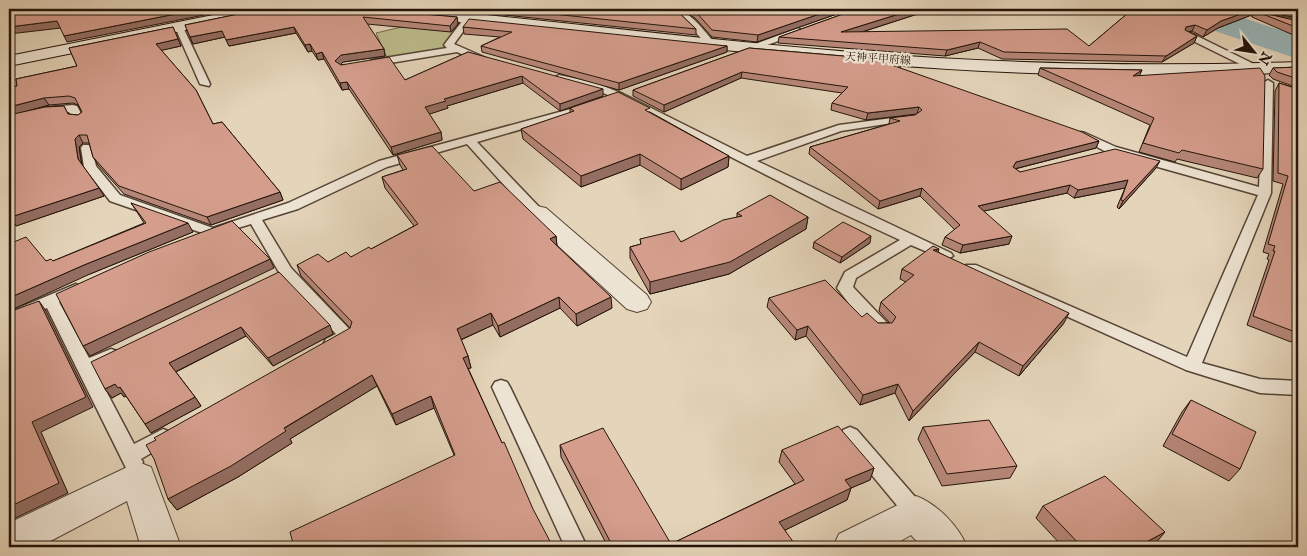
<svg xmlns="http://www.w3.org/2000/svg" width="1307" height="556" viewBox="0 0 1307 556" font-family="'IM FELL English','Noto Serif JP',serif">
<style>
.green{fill:#bcba8a;stroke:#70674a}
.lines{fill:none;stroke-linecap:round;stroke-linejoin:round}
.river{fill:#99b6b9;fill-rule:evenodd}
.service-casing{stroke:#554436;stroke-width:3}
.minor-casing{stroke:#554436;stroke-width:2}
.secondary-casing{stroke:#25140a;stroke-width:2}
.service{fill:#ede3d2;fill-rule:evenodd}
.minor{fill:#ede3d2;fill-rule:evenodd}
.secondary{fill:#ede3d2;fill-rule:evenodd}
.wall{fill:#b68778;stroke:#25140a;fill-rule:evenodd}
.shaded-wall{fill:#946e62;stroke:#25140a}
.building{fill:#d49d8c;stroke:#25140a}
.labels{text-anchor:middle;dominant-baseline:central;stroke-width:4.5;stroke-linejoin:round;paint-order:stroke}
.far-street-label{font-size:11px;fill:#25140a;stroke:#ede3d2}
</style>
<rect width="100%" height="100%" fill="#e4d4b9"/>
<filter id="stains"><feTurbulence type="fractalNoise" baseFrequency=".004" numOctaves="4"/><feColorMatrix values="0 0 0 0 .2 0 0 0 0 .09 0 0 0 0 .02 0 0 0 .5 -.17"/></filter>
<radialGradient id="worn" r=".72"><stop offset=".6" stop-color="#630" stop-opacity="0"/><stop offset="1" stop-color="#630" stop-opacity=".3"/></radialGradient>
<!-- green -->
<path class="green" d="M435,19L466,22L444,51L388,60L376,33Z"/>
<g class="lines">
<!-- river -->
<path class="river" d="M1166,9H1216L1298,36V59L1171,16Z"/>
<!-- service casing -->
<g class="service-casing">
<g id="service">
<path d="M670,9C688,8 702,28 713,41V45H707L688,24Z"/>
<path d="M1225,9H1240L1298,20V26Z"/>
<path d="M469,15L473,18L454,44L486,58V62H480L457,52L372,66L367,63L372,60L447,48L444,45L466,16Z"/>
<path d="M179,24L183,27L210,84L209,86L200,84L175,27Z"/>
<path d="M798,28L802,31L801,33L747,52L739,50Z"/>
<path d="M1185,33H1191L1260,67L1265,73L1256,75L1254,71L1185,37Z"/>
<path d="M559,75L596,83L623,94L747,156L839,125L915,115L917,117L911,120L841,131L757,161L951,253L953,256L946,260L911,245L856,278L853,287L891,327L889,331H877L854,310L837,288L845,272L900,240L833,209L615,98L589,87L555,80L554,78Z"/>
<path d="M1268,80L1273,83L1271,193L1202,363L1260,379L1298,381V395L1260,393L1186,370L966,271L964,268L966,265H976L1187,357L1258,195L1108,153L1075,135L1081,132L1085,133L1116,147L1259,187L1263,83Z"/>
<path d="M73,105L77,106L84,119L82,121H74L69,112L49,113L9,122V116L49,107Z"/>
<path d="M574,108L579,111L578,113L477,142L542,210L544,213L542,216H532L467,144L387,167L298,209L262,220L291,268L355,335L353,339L332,349L326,347L324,343L326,339L336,334L280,274L251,224L211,236L110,201L84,167L81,148L83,145H91L96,166L120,195L213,228L288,203L379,161Z"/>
<path d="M76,284L84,289L81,293L59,302L89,358L111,349L117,351L119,355L117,359L95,370L134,444L163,429L170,432L172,437L170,442L141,459L143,462L140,468L133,470L126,468L47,308L9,323V312Z"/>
<path d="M501,380L507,382L510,387L587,547H565L492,387L495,382Z"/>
<path d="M850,427L857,430L923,506L926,513L923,520L916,522L909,520L843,440L841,435L843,430Z"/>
</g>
</g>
<!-- minor casing -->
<g class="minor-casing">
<g id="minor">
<path d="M469,9H486L475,21L469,23L461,18Z"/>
<path d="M537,206L546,208L647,295L651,302L647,309L637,312L627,309L528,218L525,213L528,208Z"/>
<path d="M138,462L151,467L181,547H141L127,501L39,547H9V523Z"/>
<path d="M916,496C937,504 959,526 967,547H922L911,535L890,547H833L839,534Z"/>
</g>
</g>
<!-- secondary casing -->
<g class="secondary-casing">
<g id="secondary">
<path d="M243,9H273L265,14L9,66V56Z"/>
<path d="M362,9H426C596,25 767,48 938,58C1058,65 1178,66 1298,62V72C1158,79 1017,75 877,64C708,51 539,28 370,14Z"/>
</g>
</g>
<!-- service -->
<use href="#service" class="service"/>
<!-- minor -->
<use href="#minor" class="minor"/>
<!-- secondary -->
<use href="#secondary" class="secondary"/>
</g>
<!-- wall -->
<g class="wall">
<path d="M263,9L368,10L457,17L458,24L451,32L367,24L384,49L385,56L343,62L341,64L405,80L468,52L603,96L560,111L523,83L447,106L448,108L429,114L441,132L442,140L393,155L349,89L342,90L324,59L318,60L312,51L308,52L296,33L229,46L225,37L193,44L185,25Z"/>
<path d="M443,9H467L465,11Z"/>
<path d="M484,9H675L696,29V35L485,13Z"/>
<path d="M679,9H851L757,42L712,37L695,18Z"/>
<path d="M857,9H933L862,32L1089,46L1128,13L1249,16L1218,28L1203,37L1192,31L1189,32L1197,36L1194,43L1162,62L1002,59L978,48L945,56L778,43L779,37Z"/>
<path d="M1249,9H1298V18Z"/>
<path d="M1255,11L1298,21V37L1252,17Z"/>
<path d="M173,27L181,46L161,50L196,90L213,124L222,122L280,192L283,200L211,225L124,194L98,165L93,157L89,143H83L79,147L82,165L99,188L104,196L16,226L11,217L9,212V88L17,86L16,79L77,66L69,48ZM73,103L78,105L82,112L78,115L68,114L64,106L45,107L14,114L49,105Z"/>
<path d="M463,27L727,46V52L619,90L482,52L481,46L500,37L464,34Z"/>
<path d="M749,48L902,61L900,68H899L1099,141L1096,148L1015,169L1020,172L1156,168L1119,209L1117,207L1125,188L1074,198L1067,193L984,211L1009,244L960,253L942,245L945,237L955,230L920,196L878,209L809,154L810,147L889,124L890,118L916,114L866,120L831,110L832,103L842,93L741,78L664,112L633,96V90Z"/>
<path d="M1298,52V61L1292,60L1296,53Z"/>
<path d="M1298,67V88L1273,79L1269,75L1273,68Z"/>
<path d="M1040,68L1142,70L1139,75L1263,169L1257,178L1177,159L1175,162L1139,152L1150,125L1038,75Z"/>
<path d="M1279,83L1298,89V333L1291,342L1247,325L1269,260L1267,259L1269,254L1263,252L1283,184L1273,181L1275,91Z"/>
<path d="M570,108L650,112L729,156L728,167L681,190L640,165L581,187L523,139L521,129L570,113Z"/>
<path d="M397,155L474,191L556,236L557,246L612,308L577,326L560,308L500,337L493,325L461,340L468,356L471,368H468L502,443L454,455L434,408L396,425L377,386L290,439L292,443L238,477L177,510L168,499L350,328L301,276L297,265L328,262L351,257L371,249L414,226L385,188L382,177L403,170L400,165Z"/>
<path d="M131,203L193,232L90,274L46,261H53L144,223L137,212Z"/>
<path d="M737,213L808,217L806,229L729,274L650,294L630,258V247L641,244L640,239L681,242L737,217Z"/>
<path d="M814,242L870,243L840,263L813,248Z"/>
<path d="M939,249L938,252L1064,323L1019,376L975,352L909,421L895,393L860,405L806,336L795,340L767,307L769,298L862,317L878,323H890L879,311L881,302L906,282L900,279L902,269Z"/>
<path d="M279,272L333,334L273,366L246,336L176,372L195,397L201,406L151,433L126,396L124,397L121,393L112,398L105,389Z"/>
<path d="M1191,400L1240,469L1229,481L1163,446L1182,412Z"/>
<path d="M923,427L1017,466L1010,478L942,486L918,439Z"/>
<path d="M560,445L671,544L795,484L779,462L782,450L874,468L870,480L851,488L847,500L785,530L793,547H608L561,457Z"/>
<path d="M1043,506L1155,544L1149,547H1063L1036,518Z"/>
</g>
<!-- shaded-wall -->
<g class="shaded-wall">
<path d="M201,9H235L67,42L64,36Z"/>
<path d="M834,9H851L757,42L758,35Z"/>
<path d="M915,9H933L840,39L841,32Z"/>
<path d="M1252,10L1249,16L1218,28L1203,37L1207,30L1221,21Z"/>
<path d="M457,17L458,24L451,32L450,26Z"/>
<path d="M57,21L61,28L9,34V27Z"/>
<path d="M1195,25L1192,31L1183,33L1186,27Z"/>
<path d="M294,27L296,33L229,46L226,40Z"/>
<path d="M222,31L225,37L193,44L190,37Z"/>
<path d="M1197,36L1194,43L1162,62L1166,56Z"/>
<path d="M178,39L181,46L159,51L156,44Z"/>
<path d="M980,42L978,48L945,56L947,50Z"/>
<path d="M310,44L312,51L308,52L305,45Z"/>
<path d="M727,46V52L619,90V83Z"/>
<path d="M384,49L385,56L343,62L337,68L335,61L341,55Z"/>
<path d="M322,52L324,59L318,60L316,54Z"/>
<path d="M902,61L900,68L888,71L889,64Z"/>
<path d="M1142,70L1139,77L1133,76Z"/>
<path d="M742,72L741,78L664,112V105Z"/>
<path d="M522,76L523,83L447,106L448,108L427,115L425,107L444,99Z"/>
<path d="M347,82L349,89L342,90L340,83Z"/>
<path d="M603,89V96L560,111V104Z"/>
<path d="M44,98L49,105L9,116V107Z"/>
<path d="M919,107L917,114L866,120L868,113Z"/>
<path d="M441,132L442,140L393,155L391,147Z"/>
<path d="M79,135L83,143L79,147L82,167L78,159L75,139Z"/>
<path d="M1099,141L1096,148L1014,169L1013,167L1016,162Z"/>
<path d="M640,154V165L581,187V176Z"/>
<path d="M729,156L728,167L681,190V179Z"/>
<path d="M1160,161L1156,168L1119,209L1123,201Z"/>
<path d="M1128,180L1125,188L1074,198L1078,190Z"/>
<path d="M1070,185L1067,193L975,213L978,206Z"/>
<path d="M99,188L104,196L16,226L11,217Z"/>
<path d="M922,188L920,196L878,209L880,201Z"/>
<path d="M280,192L283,200L211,225L207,217Z"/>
<path d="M808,217L806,229L729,274L650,294V282Z"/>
<path d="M188,223L193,232L90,274L9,311V298L84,265Z"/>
<path d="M556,236L557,247L550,239Z"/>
<path d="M871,236L870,243L840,263L842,257Z"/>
<path d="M1012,236L1009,244L960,253L963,245Z"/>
<path d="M270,259L274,268L90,356L83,346Z"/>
<path d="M559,297L560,308L500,337L498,326Z"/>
<path d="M611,297L612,308L577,326L576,314Z"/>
<path d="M39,301L46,311L93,407L41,432L68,493L9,521V507L32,422Z"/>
<path d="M491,313L493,325L460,340L457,329Z"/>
<path d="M1069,313L1064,323L1019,376L1023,366Z"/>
<path d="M330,325L333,334L273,366L268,358Z"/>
<path d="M808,326L806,336L795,340L797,330Z"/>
<path d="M241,327L246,336L175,372L169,363Z"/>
<path d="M979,342L975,352L909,421L913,411Z"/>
<path d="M468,356L471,368L466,369L463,358Z"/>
<path d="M372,375L377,386L290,439L292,443L238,477L177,510L168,499Z"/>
<path d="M115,384L120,387L126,396L124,397L121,393L112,398L105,389Z"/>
<path d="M898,384L895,393L860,405L863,395Z"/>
<path d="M431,396L434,408L396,425L392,414Z"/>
<path d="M195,397L201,406L151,433L145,424Z"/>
<path d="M874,468L870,480L851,488L847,500L777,534L779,522L845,480Z"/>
<path d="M1165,532L1155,544L1149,547H1137Z"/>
<path d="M794,543L793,547H785Z"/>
</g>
<!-- building -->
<g class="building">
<path d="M9,9H201L64,36L57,21L9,27Z"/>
<path d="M263,9H367L457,17L450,26L363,17L384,49L341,55L335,61L341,65L389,57L405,80L468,52L603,89L560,104L522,76L444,99L446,101L425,107L441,132L391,147L347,82L340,83L322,52L316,54L310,44L305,45L294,27L226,40L222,31L190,37L185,25Z"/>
<path d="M505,9H675L696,29Z"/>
<path d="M690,9H834L758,35L712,30L696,12Z"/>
<path d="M857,9H915L841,32L1067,29L1089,46L1128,13L1143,9H1248L1252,10L1221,21L1207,30L1195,25L1186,27L1185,30L1197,36L1166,56L1004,52L980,42L947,50L779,37Z"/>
<path d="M1286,9H1298V11Z"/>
<path d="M1255,11L1298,21V28Z"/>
<path d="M469,19L727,46L619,83L481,46L512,32L463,27Z"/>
<path d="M173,27L178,39L156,44L196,90L213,124L222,122L280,192L207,217L119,186L93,157L87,135H79L75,139L78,159L99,188L11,217L9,212V115L45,107L64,106L68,114L78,115L82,112L75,98L69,96L44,98L9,107V88L17,86L16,79L77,66L69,48Z"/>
<path d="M749,48L902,61L889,64L1082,132L1099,141L1016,162L1013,167L1020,172L1115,149L1160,161L1123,201L1121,200L1128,180L1078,190L1070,185L978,206L1012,236L963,245L945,237L960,225L922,188L880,201L810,147L900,121L890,118L915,115L922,110L919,107L868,113L832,103L848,87L742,72L664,105L633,90Z"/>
<path d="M1298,67V79L1277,72L1273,68Z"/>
<path d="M1040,68L1142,70L1133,76L1260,68L1265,76L1263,169L1182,150L1179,153L1143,143L1154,118Z"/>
<path d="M1279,83L1298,89V333L1253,316L1275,251H1273L1275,246L1268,244L1288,176L1278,173Z"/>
<path d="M618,92L650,108L645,110L729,156L681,179L640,154L581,176L521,129L574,111L570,108Z"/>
<path d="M432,146L474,191L500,182L556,236L550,239L553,242L611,297L576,314L559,297L498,326L491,313L457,329L468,356L463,358L502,443L504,442L533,509L553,547H294L290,532L455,455L431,396L392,414L372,375L284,428L286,431L231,466L168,499L154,459L146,445L156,440L154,438L350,328L352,322L297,265L318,254L328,262L346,252L351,257L369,247L371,249L418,224L382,177L407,169L397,155Z"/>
<path d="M770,195L808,217L730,262L650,282L630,247L641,244L640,239L674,231L681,242L723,220L742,216L737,213Z"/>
<path d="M131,203L188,223L84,265L9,298V244L26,237L46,261L51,259L53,261L146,223Z"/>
<path d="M232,221L270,259L83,346L56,294L149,252Z"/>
<path d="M843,222L871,236L842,257L814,242Z"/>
<path d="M933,246L939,249L933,250L1069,313L1023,366L979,342L913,411L898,384L863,395L808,326L797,330L769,298L825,280L862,317L867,313L878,323H892L896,317L881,302L914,275L902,269Z"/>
<path d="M279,272L330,325L268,358L241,327L169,363L195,397L145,424L120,387L118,388L115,384L105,389L91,362Z"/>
<path d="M39,301L86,397L32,422L59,483L9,507V312Z"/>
<path d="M1191,400L1256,432L1240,469L1172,434Z"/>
<path d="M989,420L1017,466L947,474L923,427Z"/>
<path d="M838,426L874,468L845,480L851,488L779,522L794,543L785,547H613L560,445L603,428L671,544L804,480L782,450Z"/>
<path d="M1105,476L1165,532L1137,547H1082L1043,506Z"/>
</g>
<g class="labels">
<!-- far-street labels -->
<g class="far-street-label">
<text transform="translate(878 59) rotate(4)">天神平甲府線</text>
</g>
</g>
<!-- margin -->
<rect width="1307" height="556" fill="none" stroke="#e4d4b9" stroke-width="30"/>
<rect x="10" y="10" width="1287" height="536" fill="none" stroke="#25140a" stroke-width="2.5"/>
<rect x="15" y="15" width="1277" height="526" fill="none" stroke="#25140a"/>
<!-- north arrow -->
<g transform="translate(1254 52) rotate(120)" stroke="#ede3d2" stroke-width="4" paint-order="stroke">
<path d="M0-4L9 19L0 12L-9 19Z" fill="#25140a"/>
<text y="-8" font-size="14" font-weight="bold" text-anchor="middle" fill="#25140a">N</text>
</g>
<rect width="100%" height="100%" filter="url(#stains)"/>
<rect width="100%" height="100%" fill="url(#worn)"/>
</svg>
